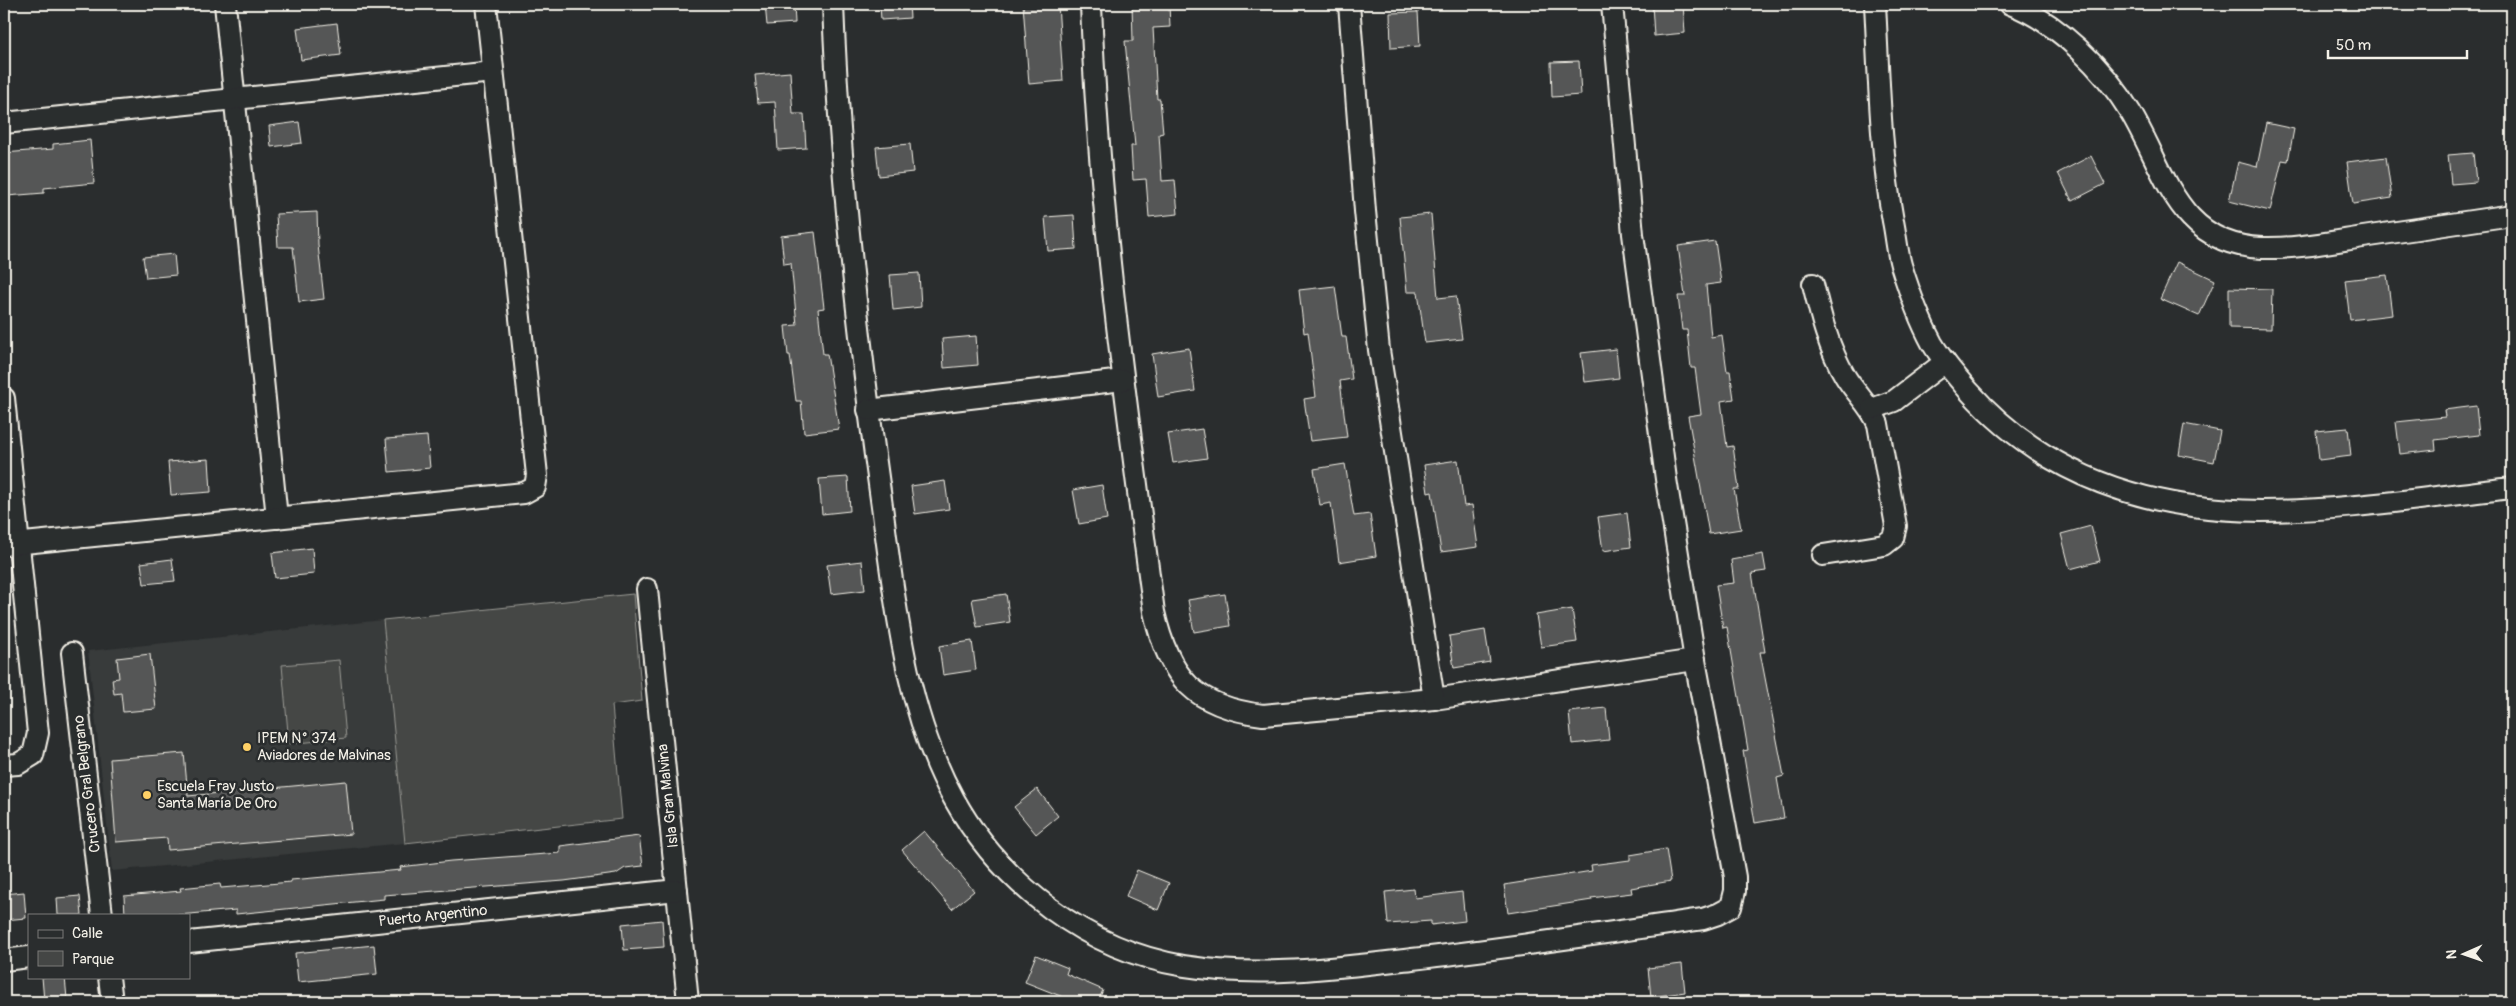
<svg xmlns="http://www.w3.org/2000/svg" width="2516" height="1006" viewBox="0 0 2516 1006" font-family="Pangolin,sans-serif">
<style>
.built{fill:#373a3a}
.green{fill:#444645;stroke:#9c9c96}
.building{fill:#555756;stroke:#f4f1e8}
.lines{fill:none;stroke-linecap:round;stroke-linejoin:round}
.street-casing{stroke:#f4f1e8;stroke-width:24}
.street{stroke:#2a2d2e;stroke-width:20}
.poi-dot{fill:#ffd166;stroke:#2a2d2e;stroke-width:2}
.labels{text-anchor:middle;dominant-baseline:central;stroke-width:5;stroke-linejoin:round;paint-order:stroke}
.poi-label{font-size:15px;fill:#f4f1e8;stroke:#2a2d2e;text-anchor:start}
.street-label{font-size:15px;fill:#f4f1e8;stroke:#2a2d2e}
</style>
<rect width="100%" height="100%" fill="#2a2d2e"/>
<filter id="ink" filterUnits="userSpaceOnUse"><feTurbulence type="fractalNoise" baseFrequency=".02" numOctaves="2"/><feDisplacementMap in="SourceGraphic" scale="10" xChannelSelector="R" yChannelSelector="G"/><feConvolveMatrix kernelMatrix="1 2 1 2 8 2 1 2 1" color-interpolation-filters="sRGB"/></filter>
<g filter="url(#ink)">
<!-- built -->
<path class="built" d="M383,620L405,843L112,871L88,651Z"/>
<!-- green -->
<g class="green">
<path d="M633,594L642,701L612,705L622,819L405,843L383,620Z"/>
<path d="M339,660L346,738L289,744L282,665Z"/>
</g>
<!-- building -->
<g class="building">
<path d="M765,4H794L795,23L767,25Z"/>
<path d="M880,4H909L910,18L881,20Z"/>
<path d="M1023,4H1058L1063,81L1029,84Z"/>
<path d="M1132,4H1169L1170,27L1153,28L1157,99H1160L1163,133L1159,134L1162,181L1175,180L1178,214L1149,217L1146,179L1133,180L1131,146H1135L1125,41H1133Z"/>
<path d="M1652,4H1683L1685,33L1654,36Z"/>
<path d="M1418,12L1420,46L1391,48L1390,13Z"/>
<path d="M337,23L341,55L301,60L297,28Z"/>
<path d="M1579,61L1581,95L1552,97L1551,62Z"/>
<path d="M790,72L793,114H804L806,148L778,150L775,102L758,103L755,75Z"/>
<path d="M299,122L302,143L271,147L269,126Z"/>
<path d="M2266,123L2294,129L2288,161L2282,160L2270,211L2229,201L2238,162L2257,167Z"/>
<path d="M90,140L94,183L44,188V193L7,196L4,153L53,149V144Z"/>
<path d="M910,144L913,172L879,176L876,147Z"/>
<path d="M2473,153L2476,182L2451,184L2448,155Z"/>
<path d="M2091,156L2105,184L2072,201L2058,173Z"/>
<path d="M2386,157L2392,198L2353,204L2347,162Z"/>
<path d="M317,212L318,245L324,299L299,302L293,247H278L276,214Z"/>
<path d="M1431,214L1438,298L1456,296L1462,339L1425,343L1418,292H1407L1400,217Z"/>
<path d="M1074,215L1076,249L1048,251L1045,217Z"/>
<path d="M815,232L824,308L818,309L823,354H827L839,429L804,433L801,401H796L790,355H788L785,326L797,325L791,263L784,264L781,236Z"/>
<path d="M1715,241L1721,283L1706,285L1711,337L1722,335L1727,371H1730L1734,399L1721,401L1727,447L1733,446L1739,489H1734L1741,529L1709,534L1688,416L1701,414L1695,368H1691L1687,330H1682L1678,296H1685L1678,246Z"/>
<path d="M174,254L176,275L146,278L143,257Z"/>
<path d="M2177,262L2215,280L2199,316L2160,299Z"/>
<path d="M919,273L921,307L893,310L890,275Z"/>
<path d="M2387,275L2392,315L2350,320L2345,280Z"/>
<path d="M1335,286L1342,337H1346L1352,379L1340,381L1347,437L1310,441L1304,399L1316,397L1308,332L1304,333L1299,290Z"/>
<path d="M2229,288L2272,289L2271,329L2229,328Z"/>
<path d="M976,336L978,365L944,368L942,339Z"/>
<path d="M1189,348L1195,391L1158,397L1152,354Z"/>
<path d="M1616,349L1619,378L1585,382L1581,353Z"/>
<path d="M2476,406L2479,435L2435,440L2436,450L2400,454L2396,422L2445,417L2444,410Z"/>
<path d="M2184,424L2220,431L2214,462L2179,455Z"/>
<path d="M2348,428L2351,456L2319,460L2316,431Z"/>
<path d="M1202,429L1207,458L1173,463L1168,434Z"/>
<path d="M427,436L430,468L389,472L386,439Z"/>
<path d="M209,459L211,492L171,495L168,462Z"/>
<path d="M1458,460L1464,506L1472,505L1478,547L1441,552L1432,492L1428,493L1424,465Z"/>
<path d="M1345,464L1354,516L1370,514L1376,556L1339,562L1331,503L1320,505L1314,469Z"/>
<path d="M848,477L850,511L822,514L819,479Z"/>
<path d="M945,481L949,509L915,514L911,486Z"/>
<path d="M1102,485L1107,519L1079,524L1073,490Z"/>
<path d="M1627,513L1631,547L1603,551L1598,517Z"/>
<path d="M2091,526L2100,561L2070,569L2061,534Z"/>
<path d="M312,548L314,574L275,578L272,553Z"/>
<path d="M1763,554L1766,571L1752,573L1765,652H1760L1784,776L1777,778L1784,818L1755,823L1743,751L1748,750L1727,627L1723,628L1716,585L1734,583L1731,560Z"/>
<path d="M172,559L175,581L144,584L141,563Z"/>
<path d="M862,561L865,590L831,594L827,565Z"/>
<path d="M1006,594L1010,622L977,627L972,599Z"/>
<path d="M1225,594L1230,626L1194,632L1188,600Z"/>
<path d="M1572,609L1577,642L1541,647L1536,615Z"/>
<path d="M1485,630L1490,662L1454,668L1449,636Z"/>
<path d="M972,641L976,670L943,675L939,646Z"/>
<path d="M150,654L156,709L123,712L121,693L114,694L113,687L112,679L119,678L117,658Z"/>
<path d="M1606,708L1609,740L1572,744L1569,712Z"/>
<path d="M184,753L188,796L346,781L351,834L168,850L167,838L116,842L110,759Z"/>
<path d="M1037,789L1058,816L1036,834L1014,807Z"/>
<path d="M924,831L974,891L952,909L902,850Z"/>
<path d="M639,836L643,866L625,868L616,874L564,881L384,895V899L236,914V910L178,915H125L124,896L181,891L180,888L220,884L221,888L291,882V880L401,870L400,867L451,861L560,853V846Z"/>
<path d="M1666,849L1671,881L1631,888L1632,893L1591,898L1592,900L1508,913L1504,885L1592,871L1591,865L1630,860V855Z"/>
<path d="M1137,870L1169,883L1158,910L1126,896Z"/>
<path d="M1414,889L1415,898L1462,892L1465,921L1431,925V921L1388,924L1385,892Z"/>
<path d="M24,892L26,918L4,920V894Z"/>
<path d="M80,896L82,915H58L57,898Z"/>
<path d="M662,920L664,947L624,950L622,924Z"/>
<path d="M374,945L377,974L298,982L295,953Z"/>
<path d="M1036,955L1068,968L1066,974L1103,990L1098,1002H1061L1063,997L1025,982Z"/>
<path d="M1682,964L1685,992L1651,997L1648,968Z"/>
<path d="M42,977H65L67,999L44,1001Z"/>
</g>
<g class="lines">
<!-- street casing -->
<g class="street-casing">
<g id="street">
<path d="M225,4L277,518"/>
<path d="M833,4C839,169 858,335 881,499C895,600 904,709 954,799C1001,884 1087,950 1184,966C1260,978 1337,968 1412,959C1509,948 1606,933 1703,919L1718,914L1731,907L1735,891V877L1695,660L1666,479L1633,234L1612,4"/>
<path d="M1091,4C1098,208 1127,410 1154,612C1169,678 1195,707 1263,715L1434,699L1695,660"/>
<path d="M1349,4L1365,211L1379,350L1434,699"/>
<path d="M1875,4C1879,76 1880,150 1893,221C1896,235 1897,251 1901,265C1909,291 1919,319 1932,343C1942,360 1955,375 1968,390C2044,476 2148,510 2261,511C2344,511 2429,497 2512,488"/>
<path d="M2010,4C2058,22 2105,70 2131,113C2166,172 2178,245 2262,248C2295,249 2330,242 2363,237C2413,230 2462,222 2512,215"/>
<path d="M4,123L493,72"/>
<path d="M1813,284C1821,317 1828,347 1845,376C1855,393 1870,405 1878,424L1896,526L1893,538L1884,545L1823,555"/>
<path d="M4,398L38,733L33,755L18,764L4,765"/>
<path d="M1872,409L1894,401L1945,362"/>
<path d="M868,410L1123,380"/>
<path d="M4,545L524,493L535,487L537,475L486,4"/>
<path d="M647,589L688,1002"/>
<path d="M72,653L102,915"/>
<path d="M189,942L677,890"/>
<path d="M4,960L29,957"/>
<path d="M109,977L112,1002"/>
</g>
</g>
<!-- street -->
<use href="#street" class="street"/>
</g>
</g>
<!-- markers -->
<g class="poi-dot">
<circle cx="247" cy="747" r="5"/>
<circle cx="147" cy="795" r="5"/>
</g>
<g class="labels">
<!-- poi labels -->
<g class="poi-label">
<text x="257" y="738">IPEM N° 374<tspan x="257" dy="17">Aviadores de Malvinas</tspan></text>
<text x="157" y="786">Escuela Fray Justo<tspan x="157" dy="17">Santa María De Oro</tspan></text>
</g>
<!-- street labels -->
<g class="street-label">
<text transform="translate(87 784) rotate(-97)">Crucero Gral Belgrano</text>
<text transform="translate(668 796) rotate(-96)">Isla Gran Malvina</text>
<text transform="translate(433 916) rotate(-6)">Puerto Argentino</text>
</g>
</g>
<!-- margin -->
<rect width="2516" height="1006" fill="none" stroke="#2a2d2e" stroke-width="20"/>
<rect x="10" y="10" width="2496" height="986" fill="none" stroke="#f4f1e8" stroke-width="2" filter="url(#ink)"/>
<!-- legend -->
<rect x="28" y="914" width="162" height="65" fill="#2a2d2e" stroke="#7b7b78"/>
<rect x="38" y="930" width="25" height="8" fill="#2a2d2e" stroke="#7b7b78"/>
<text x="72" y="938" font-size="15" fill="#f4f1e8">Calle</text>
<rect x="38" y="951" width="25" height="15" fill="#444645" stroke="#7b7b78"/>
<text x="72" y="964" font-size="15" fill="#f4f1e8">Parque</text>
<!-- north arrow -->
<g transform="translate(2464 954) rotate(268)" stroke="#2a2d2e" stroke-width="4" paint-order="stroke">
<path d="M0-4L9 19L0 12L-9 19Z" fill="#f4f1e8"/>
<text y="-8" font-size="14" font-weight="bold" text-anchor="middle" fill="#f4f1e8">N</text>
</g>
<!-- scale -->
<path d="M2328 50v8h139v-8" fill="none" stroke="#f4f1e8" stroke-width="2.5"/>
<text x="2336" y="50" font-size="15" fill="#f4f1e8" stroke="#2a2d2e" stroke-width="4" paint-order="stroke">50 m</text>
</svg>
